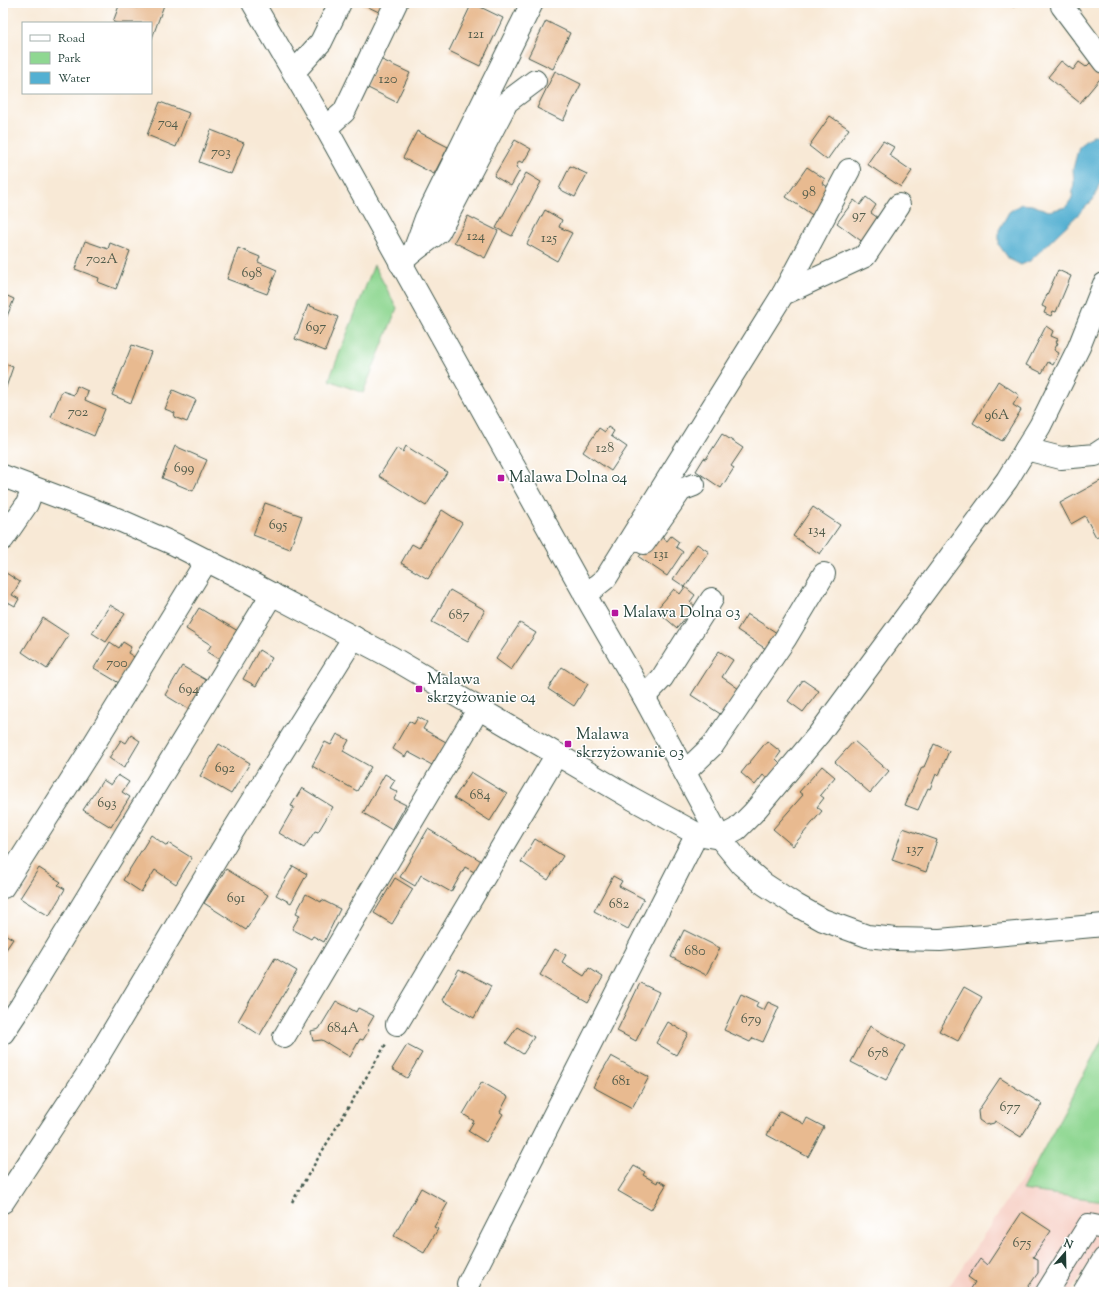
<svg xmlns="http://www.w3.org/2000/svg" width="1107" height="1295" viewBox="0 0 1107 1295" font-family="'Sorts Mill Goudy',serif">
<style>
.built{fill:#f7d1c7}
.green{fill:#8fd792;stroke:#578a63}
.water{fill:#54b0d2;stroke:#3a7683}
.building{fill:#e8ba90}
.lines{fill:none;stroke-linecap:round;stroke-linejoin:round}
.minor-casing{stroke:#40574c;stroke-width:24}
.path{stroke:#40574c;stroke-width:2.5;stroke-dasharray:3 3;stroke-linecap:butt}
.minor{stroke:#fff;stroke-width:22}
.poi-dot{fill:#b5179e;stroke:#fff;stroke-width:1.5}
.labels{text-anchor:middle;dominant-baseline:central;stroke-width:3;stroke-linejoin:round;paint-order:stroke}
.number-label{font-size:14px;fill:#515c4b}
.poi-label{font-size:16px;fill:#1f3d34;stroke:#fff;text-anchor:start}
</style>
<rect width="100%" height="100%" fill="#fff"/>
<filter id="ink" filterUnits="userSpaceOnUse"><feTurbulence type="fractalNoise" baseFrequency=".025" numOctaves="2"/><feDisplacementMap in="SourceGraphic" scale="8" xChannelSelector="R" yChannelSelector="G"/><feConvolveMatrix kernelMatrix="1 2 1 2 8 2 1 2 1" color-interpolation-filters="sRGB"/></filter>
<filter id="wash" filterUnits="userSpaceOnUse"><feTurbulence type="fractalNoise" baseFrequency=".012" numOctaves="4" result="noise"/><feDisplacementMap in="SourceGraphic" scale="16" xChannelSelector="R" yChannelSelector="G"/><feGaussianBlur stdDeviation="0.9" result="paint"/><feColorMatrix in="noise" values="0 0 0 0 0 0 0 0 0 0 0 0 0 0 0 0 0 1.4 0 .05"/><feComposite in="paint" operator="in"/></filter>
<g filter="url(#wash)">
<rect width="100%" height="100%" fill="#f8e9d6"/>
<!-- built -->
<path class="built" d="M1032,1164L1104,1204V1231L1099,1245L1071,1292H945Z"/>
<!-- green -->
<g class="green">
<path d="M374,265L397,308L363,393L329,380Z"/>
<path d="M1104,1036V1201L1022,1190Z"/>
</g>
<!-- water -->
<path class="water" d="M1093,135L1104,136V173L1093,200L1030,261L1021,265L1009,259L999,245V230L1009,212L1021,204L1032,205L1049,211L1066,207L1072,198L1074,183L1073,169L1079,146Z"/>
<g id="blocks">
<!-- building -->
<g class="building">
<path d="M120,3H124L137,8L139,3H158L164,5L151,41V23H117L113,22Z"/>
<path d="M360,3H388L383,14Z"/>
<path d="M472,3L503,18L480,66L449,51Z"/>
<path d="M1011,3H1023L1013,7Z"/>
<path d="M546,21L570,33L553,69L528,57Z"/>
<path d="M380,59L410,73L396,102L366,87Z"/>
<path d="M1061,61L1073,70L1079,62L1086,67L1090,63L1104,74L1080,103L1048,77Z"/>
<path d="M555,71L581,84L563,121L537,108Z"/>
<path d="M160,102L189,113L176,147L147,135Z"/>
<path d="M830,116L849,129L827,160L809,146Z"/>
<path d="M211,130L244,143L231,174L199,162Z"/>
<path d="M417,131L448,147L434,174L403,158Z"/>
<path d="M515,140L531,149L523,163L519,161L516,167L520,170L511,186L494,176Z"/>
<path d="M883,141L894,147L889,155L912,171L901,187L867,164Z"/>
<path d="M570,166L587,174L575,197L559,189Z"/>
<path d="M807,167L825,179L822,183L832,190L814,216L786,197Z"/>
<path d="M526,173L541,182L512,236L496,228Z"/>
<path d="M866,197L876,205L871,213L881,220L864,243L837,223L854,200L860,205Z"/>
<path d="M545,210L562,220L559,227L572,233L557,261L527,244Z"/>
<path d="M468,216L498,231L485,258L454,242Z"/>
<path d="M85,241L108,249L110,243L130,251L116,289L98,282L99,278L75,269Z"/>
<path d="M238,248L260,257L258,262L277,270L267,294L227,279Z"/>
<path d="M1058,270L1071,276L1056,312L1053,311L1051,316L1044,313L1046,308L1042,306Z"/>
<path d="M3,294L14,299L3,326Z"/>
<path d="M308,305L338,317L325,351L295,339Z"/>
<path d="M1046,326L1053,331L1051,336L1058,339L1056,342L1058,343L1054,350L1059,353L1053,365L1048,362L1042,373L1026,365Z"/>
<path d="M132,345L151,352L131,403L112,395Z"/>
<path d="M3,363L13,367L3,396Z"/>
<path d="M998,381L1019,395L1013,405L1021,410L1002,441L973,423Z"/>
<path d="M77,386L88,391L85,400L105,409L94,436L51,417L62,391L74,395Z"/>
<path d="M173,390L196,400L187,422L174,417L175,413L165,409Z"/>
<path d="M608,427L614,431L611,436L627,447L611,471L583,452L599,428L605,432Z"/>
<path d="M722,434L743,448L731,466L734,468L721,488L696,471L704,458L706,459Z"/>
<path d="M175,446L207,460L193,491L162,478Z"/>
<path d="M406,446L447,472L426,506L379,476L397,448L403,452Z"/>
<path d="M1104,479V533L1096,537L1085,516L1071,524L1060,503Z"/>
<path d="M265,503L302,516L290,549L253,535Z"/>
<path d="M813,507L840,525L820,554L793,536Z"/>
<path d="M442,510L462,523L428,579L401,563L412,544L419,548Z"/>
<path d="M656,533L667,541L671,536L679,542L676,547L683,552L667,576L639,557Z"/>
<path d="M697,544L709,552L685,587L695,595L690,602L695,606L677,628L656,610L674,589L680,594L685,587L673,579Z"/>
<path d="M3,571L20,582L12,595L19,599L15,606L8,602L3,611Z"/>
<path d="M450,590L485,610L468,641L432,622Z"/>
<path d="M110,605L125,614L106,642L92,633Z"/>
<path d="M199,608L238,631L220,660L207,652L211,645L186,629Z"/>
<path d="M747,614L777,633L766,649L737,630Z"/>
<path d="M43,618L69,635L47,669L22,652Z"/>
<path d="M520,623L536,633L511,670L496,659Z"/>
<path d="M110,642L119,648L123,642L131,647L128,653L140,661L124,686L94,668Z"/>
<path d="M259,650L272,658L256,686L243,679Z"/>
<path d="M719,651L733,660L722,677L739,689L722,715L691,695Z"/>
<path d="M182,666L213,684L196,714L165,695Z"/>
<path d="M562,667L588,684L574,706L548,689Z"/>
<path d="M803,680L819,691L803,712L788,701Z"/>
<path d="M418,717L427,722L423,729L446,742L432,765L408,752L405,757L393,749L409,721L414,724Z"/>
<path d="M337,734L349,740L343,751L371,767L357,791L312,766L325,742L331,745Z"/>
<path d="M131,735L140,741L124,768L109,758L121,740L126,743Z"/>
<path d="M767,741L781,752L776,759L781,764L768,779L763,775L755,785L741,773Z"/>
<path d="M854,741L889,771L870,793L835,762Z"/>
<path d="M219,744L250,763L231,794L200,776Z"/>
<path d="M934,744L949,751L939,775L936,774L930,789L928,788L918,810L905,805L922,767H924Z"/>
<path d="M822,766L835,777L820,795L824,798L817,807L822,811L793,846L773,829L803,795L799,792Z"/>
<path d="M471,772L507,794L490,821L454,798Z"/>
<path d="M385,774L395,780L390,788L398,792L394,799L406,805L392,830L363,813Z"/>
<path d="M118,775L129,782L122,792L130,797L111,827L83,810L103,780L111,785Z"/>
<path d="M302,788L333,807L318,832L315,831L304,848L279,833L294,807L291,806Z"/>
<path d="M903,828L937,840L926,872L892,860Z"/>
<path d="M428,829L483,862L476,873L465,867L451,892L421,875L415,886L400,877Z"/>
<path d="M151,835L167,846L168,843L192,858L176,884L155,870L141,892L123,880Z"/>
<path d="M535,839L563,856L548,880L521,862Z"/>
<path d="M293,866L307,874L291,903L276,895Z"/>
<path d="M39,868L61,882L58,885L65,889L49,916L20,898Z"/>
<path d="M226,869L268,895L246,930L204,903Z"/>
<path d="M613,876L622,881L619,886L644,899L628,929L594,911Z"/>
<path d="M395,878L413,889L392,924L374,913Z"/>
<path d="M306,894L321,902L322,900L340,909L324,942L313,936L311,939L292,929L300,915L296,913Z"/>
<path d="M684,930L720,948L706,975L671,957Z"/>
<path d="M3,933L13,939L3,954Z"/>
<path d="M555,949L566,955L562,962L584,976L589,968L603,977L588,1003L540,975Z"/>
<path d="M275,958L297,971L260,1035L238,1021Z"/>
<path d="M459,969L491,986L474,1018L442,1000Z"/>
<path d="M640,983L659,992L636,1041L617,1031Z"/>
<path d="M964,987L982,997L958,1041L939,1031Z"/>
<path d="M741,994L758,1002L756,1006L764,1010L768,1002L779,1007L763,1042L753,1038L750,1042L724,1030Z"/>
<path d="M336,1001L356,1012L358,1008L374,1016L367,1028L369,1030L363,1040L360,1039L350,1057L322,1040L313,1041L311,1031L319,1029Z"/>
<path d="M668,1022L688,1034L676,1055L656,1043Z"/>
<path d="M870,1026L905,1046L886,1080L851,1062Z"/>
<path d="M517,1027L534,1037L523,1054L506,1043Z"/>
<path d="M407,1045L422,1053L407,1078L392,1069Z"/>
<path d="M611,1056L649,1077L632,1108L593,1087Z"/>
<path d="M1000,1078L1042,1104L1021,1137L995,1121L994,1123L986,1125L979,1120L978,1111Z"/>
<path d="M482,1082L508,1097L500,1112L503,1114L486,1142L468,1131L474,1121L463,1114Z"/>
<path d="M780,1111L804,1124L807,1118L824,1127L808,1157L767,1135Z"/>
<path d="M3,1131L8,1134L3,1141Z"/>
<path d="M634,1166L645,1172L643,1175L657,1183L658,1180L666,1185L651,1210L618,1191Z"/>
<path d="M421,1188L448,1203L434,1227L438,1229L424,1253L394,1236Z"/>
<path d="M1022,1212L1051,1231L1033,1257L1038,1259V1273L1026,1290L1028,1292H969L975,1282L968,1277L980,1259L987,1265Z"/>
</g>
</g>
</g>
<g filter="url(#ink)">
<use href="#blocks" fill-opacity="0" stroke="#40574c" stroke-width="1"/>
<g class="lines">
<!-- minor casing -->
<g class="minor-casing">
<g id="minor">
<path d="M253,3L326,128L592,607L644,697L720,838L742,865L764,884L796,905L823,920L867,936L896,939L940,940L1104,925"/>
<path d="M1062,6L1104,62"/>
<path d="M294,72L321,42L340,3"/>
<path d="M326,128L344,112L396,3"/>
<path d="M414,251L439,232L507,102L535,81"/>
<path d="M400,263L414,251L426,218L532,3"/>
<path d="M783,294L849,170"/>
<path d="M1026,449L1061,458L1095,455L1104,449"/>
<path d="M3,476L117,519L174,544L249,582L391,657L633,799L697,834L720,838L737,829L753,813L819,734L1007,480L1040,426L1079,347L1104,284"/>
<path d="M3,539L27,504L33,488"/>
<path d="M644,543L681,490L694,485"/>
<path d="M585,595L606,578L783,294L865,256L899,205"/>
<path d="M644,697L662,678L712,599"/>
<path d="M685,772L713,745L785,639L824,574"/>
<path d="M3,887L89,752L207,560"/>
<path d="M397,1024L557,754"/>
<path d="M3,1033L21,1006L272,594"/>
<path d="M284,1037L479,708"/>
<path d="M3,1202L90,1070L233,831L354,637"/>
<path d="M468,1284L697,834"/>
<path d="M1047,1292L1089,1225L1104,1228"/>
<path d="M1084,1292L1104,1259"/>
</g>
</g>
<!-- path -->
<path class="path" d="M292,1202L386,1044"/>
<!-- minor -->
<use href="#minor" class="minor"/>
</g>
</g>
<!-- markers -->
<g class="poi-dot">
<rect x="497" y="474" width="8" height="8" rx="2"/>
<rect x="611" y="609" width="8" height="8" rx="2"/>
<rect x="415" y="685" width="8" height="8" rx="2"/>
<rect x="564" y="740" width="8" height="8" rx="2"/>
</g>
<g class="labels">
<!-- number labels -->
<g class="number-label">
<text x="476" y="35">121</text>
<text x="388" y="80">120</text>
<text x="168" y="124">704</text>
<text x="221" y="153">703</text>
<text x="809" y="193">98</text>
<text x="859" y="216">97</text>
<text x="476" y="237">124</text>
<text x="549" y="239">125</text>
<text x="102" y="260">702A</text>
<text x="252" y="274">698</text>
<text x="316" y="328">697</text>
<text x="78" y="413">702</text>
<text x="997" y="416">96A</text>
<text x="605" y="449">128</text>
<text x="184" y="469">699</text>
<text x="278" y="526">695</text>
<text x="817" y="531">134</text>
<text x="661" y="555">131</text>
<text x="459" y="616">687</text>
<text x="117" y="664">700</text>
<text x="189" y="690">694</text>
<text x="225" y="769">692</text>
<text x="480" y="796">684</text>
<text x="107" y="804">693</text>
<text x="915" y="850">137</text>
<text x="236" y="899">691</text>
<text x="619" y="905">682</text>
<text x="695" y="952">680</text>
<text x="751" y="1020">679</text>
<text x="343" y="1029">684A</text>
<text x="878" y="1054">678</text>
<text x="621" y="1082">681</text>
<text x="1010" y="1108">677</text>
<text x="1022" y="1244">675</text>
</g>
<!-- poi labels -->
<g class="poi-label">
<text x="509" y="478">Malawa Dolna 04</text>
<text x="623" y="613">Malawa Dolna 03</text>
<text x="427" y="680">Malawa<tspan x="427" dy="18">skrzyżowanie 04</tspan></text>
<text x="576" y="735">Malawa<tspan x="576" dy="18">skrzyżowanie 03</tspan></text>
</g>
</g>
<!-- margin -->
<rect width="1107" height="1295" fill="none" stroke="#fff" stroke-width="16"/>
<!-- legend -->
<rect x="22" y="22" width="130" height="72" fill="#ffffff" stroke="#a5b1ae"/>
<rect x="30" y="35" width="20" height="6" fill="#ffffff" stroke="#a5b1ae"/>
<text x="58" y="42" font-size="12" fill="#1f3d34">Road</text>
<rect x="30" y="52" width="20" height="12" fill="#8fd792" stroke="#a5b1ae"/>
<text x="58" y="62" font-size="12" fill="#1f3d34">Park</text>
<rect x="30" y="72" width="20" height="12" fill="#54b0d2" stroke="#a5b1ae"/>
<text x="58" y="82" font-size="12" fill="#1f3d34">Water</text>
<!-- north arrow -->
<g transform="translate(1065 1253) rotate(20)" stroke="#ffffff" stroke-width="3" paint-order="stroke">
<path d="M0-3L7 15L0 10L-7 15Z" fill="#1f3d34"/>
<text y="-6" font-size="11" font-weight="bold" text-anchor="middle" fill="#1f3d34">N</text>
</g>
</svg>
